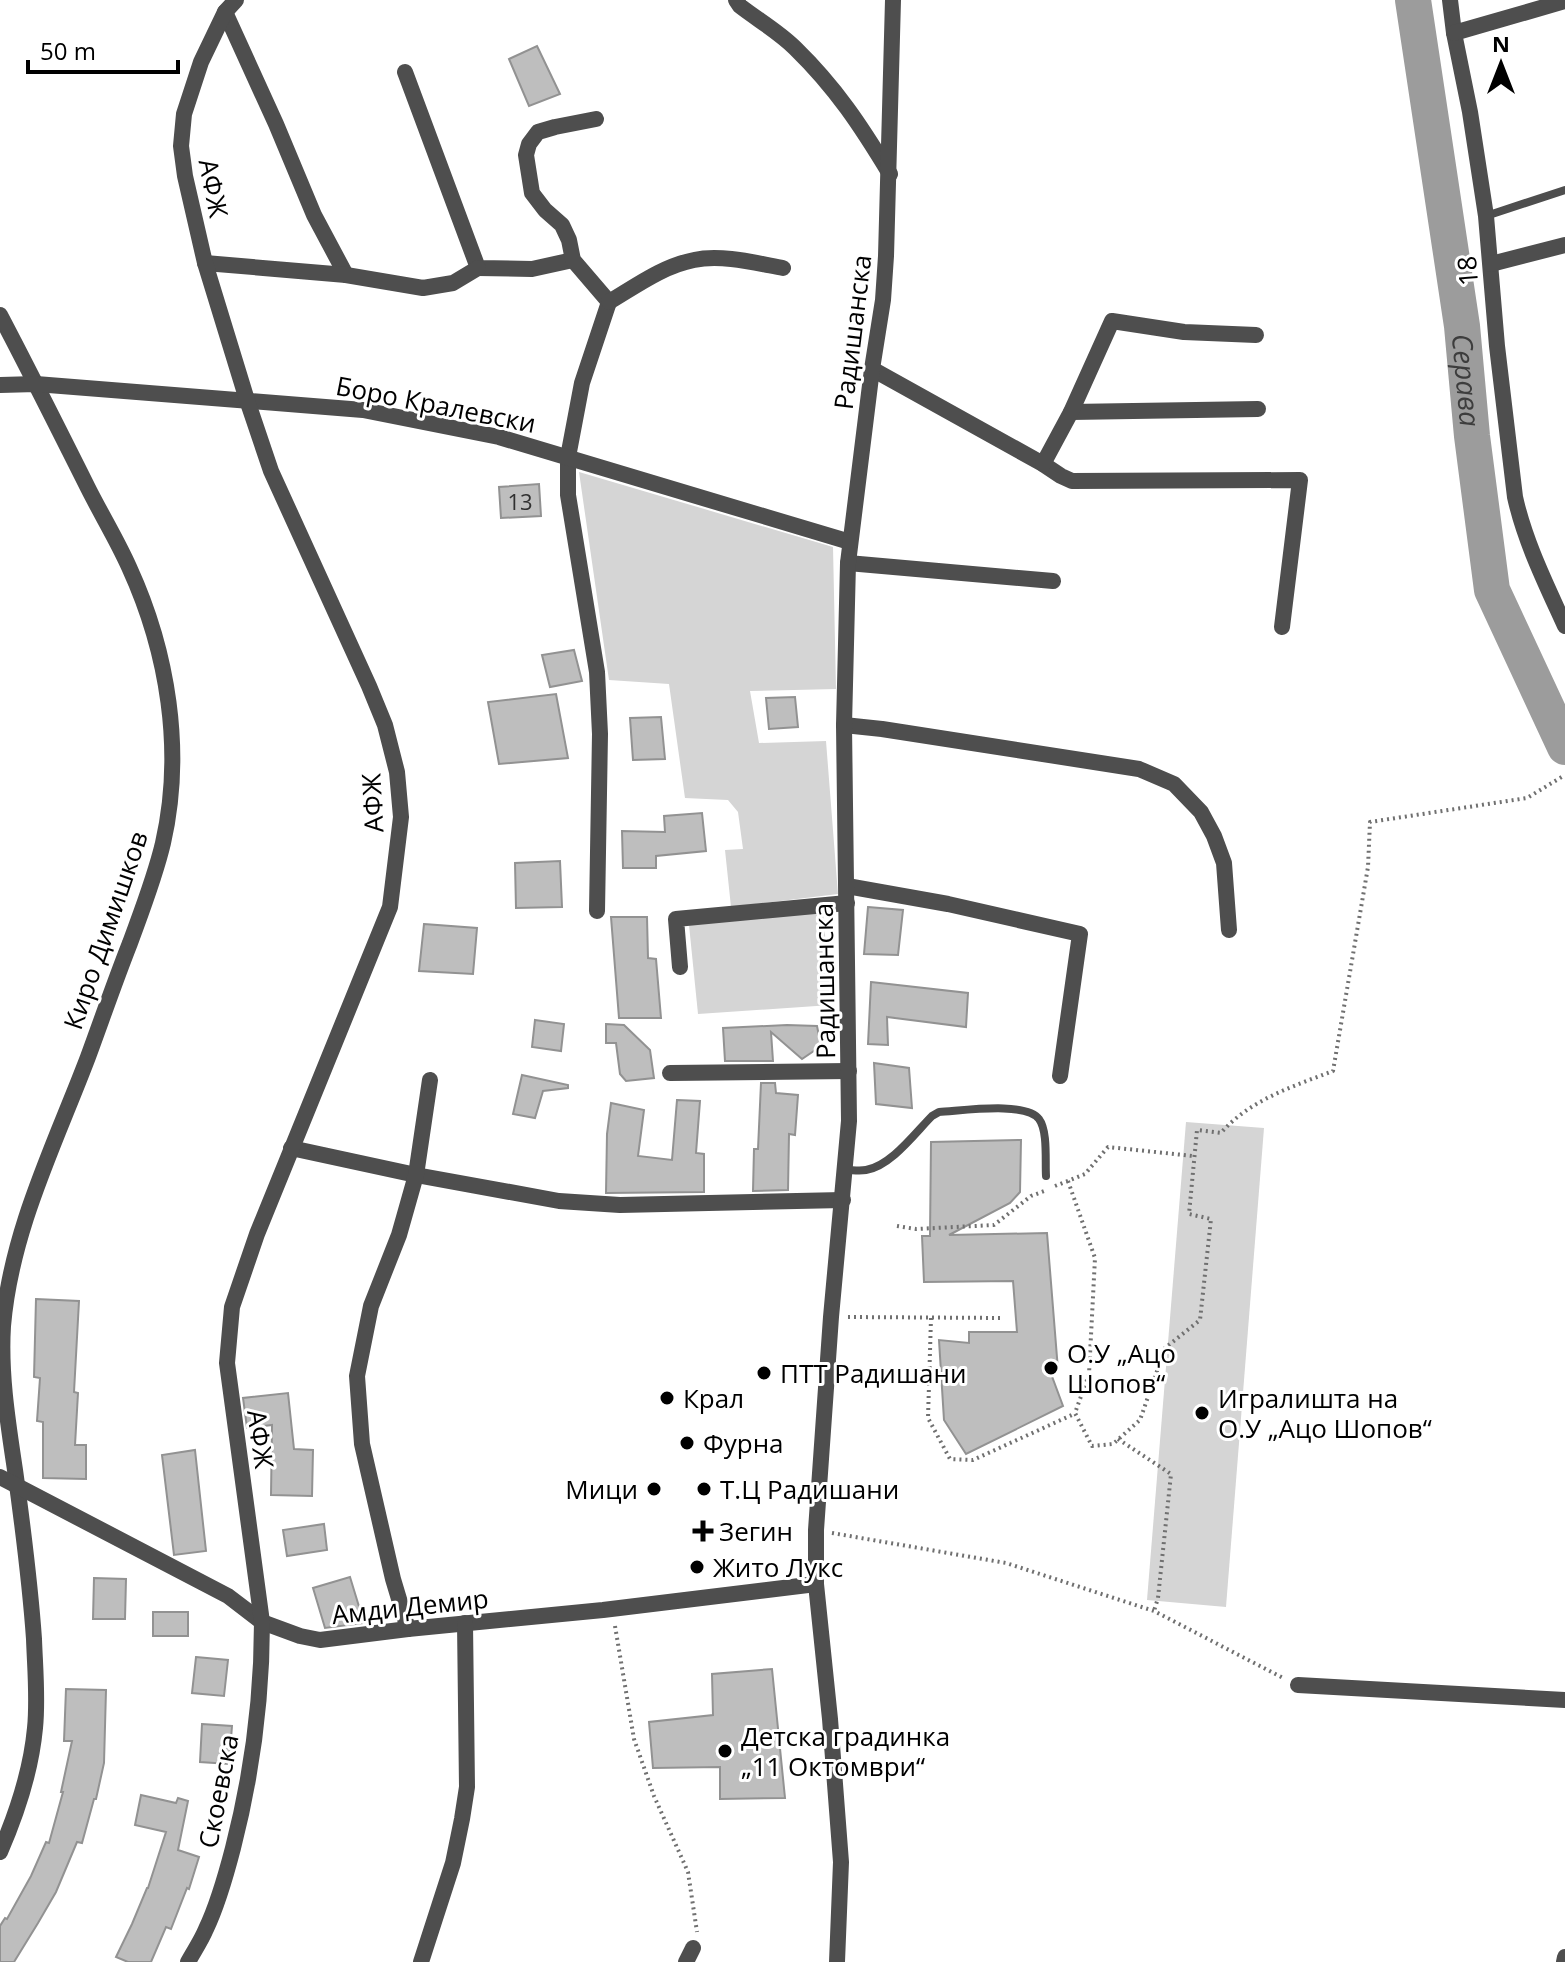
<svg xmlns="http://www.w3.org/2000/svg" width="1565" height="1962" viewBox="0 0 1565 1962" font-family="'Open Sans',sans-serif">
<style>
.green{fill:#d5d5d5}
.lines{fill:none;stroke-linecap:round;stroke-linejoin:round}
.river{stroke:#9c9c9c;stroke-width:36}
.building{fill:#bebebe;stroke:#929292;stroke-width:2}
.path{stroke:#707070;stroke-width:4;stroke-dasharray:2 4;stroke-linecap:butt}
.service{stroke:#4e4e4e;stroke-width:8}
.minor{stroke:#4e4e4e;stroke-width:16}
.tertiary{stroke:#4e4e4e;stroke-width:16}
.poi-dot{fill:#000;stroke:#fff;stroke-width:3}
.labels{text-anchor:middle;dominant-baseline:central;stroke-width:6;stroke-linejoin:round;paint-order:stroke}
.number-label{font-size:22px;fill:#303030}
.street-label{font-size:26px;fill:#000;stroke:#fff}
.poi-label{font-size:26px;fill:#000;stroke:#fff;text-anchor:start}
.water-label{font-size:28px;font-style:italic;fill:#3d3d3d;stroke:#fff}
</style>
<rect width="100%" height="100%" fill="#fff"/>
<!-- green -->
<g class="green">
<path d="M579,472L833,547L836,689L750,691L759,743L826,741L838,894L731,907L725,850L743,849L738,812L728,800L685,798L669,684L609,680Z"/>
<path d="M823,911L831,1005L698,1014L689,925Z"/>
<path d="M1186,1122L1264,1128L1226,1607L1147,1600Z"/>
</g>
<g class="lines">
<!-- river -->
<path class="river" id="s1" d="M1413,0L1462,326L1472,436L1492,590L1565,747"/>
</g>
<!-- building -->
<g class="building">
<path d="M537,46L560,94L529,106L509,59Z"/>
<path d="M539,484L541,516L501,518L499,487Z"/>
<path d="M574,650L582,681L550,687L542,655Z"/>
<path d="M556,694L568,758L499,764L488,702Z"/>
<path d="M795,697L798,727L769,729L766,698Z"/>
<path d="M661,717L665,759L633,760L630,718Z"/>
<path d="M702,813L706,851L656,856V868H623L622,831L665,832L664,816Z"/>
<path d="M560,861L562,907L516,908L515,863Z"/>
<path d="M868,907L903,910L898,955L864,954Z"/>
<path d="M611,917H647L648,958L656,959L661,1018H619Z"/>
<path d="M424,924L477,928L473,974L419,971Z"/>
<path d="M871,982L968,993L966,1027L887,1017L888,1045L868,1044Z"/>
<path d="M535,1020L564,1024L561,1051L532,1047Z"/>
<path d="M606,1024L624,1025L650,1050L654,1078L626,1081L620,1074L616,1043H606Z"/>
<path d="M787,1025L817,1026L821,1046L802,1059L771,1032L773,1061H725L723,1028Z"/>
<path d="M874,1063L909,1068L912,1108L876,1104Z"/>
<path d="M522,1075L568,1085V1088L543,1091L535,1118L513,1114Z"/>
<path d="M761,1083H775L776,1093L798,1095L795,1135L789,1134L788,1190L753,1191L754,1149H758Z"/>
<path d="M677,1100L700,1101L696,1153L704,1154V1192L606,1193L607,1134L611,1103L644,1110L638,1156L672,1160Z"/>
<path d="M1021,1140L1020,1192L1010,1203L949,1235L1047,1233L1058,1370L1050,1371L1063,1406L966,1454L944,1420L939,1340L969,1343V1332H1017L1013,1281L924,1282L922,1236H930L931,1142Z"/>
<path d="M36,1299L79,1301L74,1392L78,1393L75,1445H86V1479L43,1478V1422L37,1421L40,1378L34,1377Z"/>
<path d="M288,1393L294,1449L313,1450L312,1496L271,1495L272,1425L247,1428L243,1398Z"/>
<path d="M195,1450L206,1551L174,1555L162,1455Z"/>
<path d="M324,1524L327,1550L287,1556L283,1530Z"/>
<path d="M350,1577L364,1623L325,1628L313,1588Z"/>
<path d="M94,1578L126,1579L125,1619H93Z"/>
<rect x="153" y="1612" width="35" height="24"/>
<path d="M196,1657L228,1660L224,1696L192,1693Z"/>
<path d="M772,1669L785,1798L720,1799V1767L653,1768L649,1722L713,1715L712,1674Z"/>
<path d="M66,1689L106,1690L104,1763L96,1799H94L82,1843L77,1842L56,1892L38,1923L14,1962H0V1926L5,1918L7,1919L31,1876L46,1842L49,1843L63,1792H61L72,1741H64Z"/>
<path d="M202,1724L232,1726L229,1764L200,1762Z"/>
<path d="M141,1795L176,1803L178,1798L188,1801L178,1850L199,1857L189,1889L187,1888L171,1929L166,1927L151,1962H128L116,1957L132,1924L147,1888H148L166,1832L135,1825Z"/>
</g>
<g class="lines">
<!-- path -->
<g class="path">
<path d="M1068,1181L1095,1258L1089,1374L1075,1413L1092,1446L1113,1444L1140,1420L1165,1348L1200,1320L1211,1219L1189,1214L1197,1130L1221,1133C1249,1100 1294,1086 1333,1071L1368,867L1370,822L1527,798L1565,775"/>
<path d="M1055,1186L1085,1174L1108,1147L1193,1156"/>
<path d="M897,1226L916,1229L994,1225L1031,1196L1047,1190"/>
<path d="M848,1317L1002,1318"/>
<path d="M931,1318L928,1418L950,1459L973,1460L1074,1414"/>
<path d="M1118,1439L1171,1474L1158,1598L1154,1611"/>
<path d="M832,1533L1006,1563L1154,1611L1285,1679"/>
<path d="M615,1626L634,1739L654,1796L688,1872L697,1932"/>
</g>
<!-- service -->
<g class="service">
<path d="M1486,216L1565,190"/>
<path d="M846,1170C852,1170 860,1171 866,1170C891,1166 915,1133 932,1116L939,1112C961,1111 1026,1101 1039,1119C1048,1131 1045,1161 1046,1176"/>
</g>
<!-- minor -->
<g class="minor">
<path d="M736,0L740,6C758,20 779,32 795,48C836,88 861,126 890,174"/>
<path d="M1450,0L1454,33L1470,112L1486,216L1497,346L1515,497C1525,542 1546,584 1565,626"/>
<path d="M225,12L276,124L314,215L346,275"/>
<path d="M1454,33L1565,1"/>
<path d="M405,72L478,268L532,269L573,260"/>
<path d="M596,119L555,127L538,132L529,144L526,155L532,193L545,210L562,225L569,240L573,260L609,302L582,383L568,457V495L597,672L600,734L597,911"/>
<path d="M205,263L346,275L423,288L453,283L478,268"/>
<path d="M1491,264L1565,245"/>
<path d="M609,302C636,286 663,266 694,260C721,254 756,263 783,268"/>
<path d="M0,315C30,372 59,430 88,488C101,514 117,540 129,567C168,652 184,751 163,843C155,877 142,910 130,943C115,981 102,1019 88,1057C55,1144 11,1231 3,1326C0,1374 8,1423 15,1470C23,1528 30,1582 34,1639C35,1668 38,1699 35,1728C31,1771 17,1813 0,1852"/>
<path d="M872,369L1043,464L1061,476L1072,481L1300,480L1282,627"/>
<path d="M0,385L36,384L363,410L499,437L850,542"/>
<path d="M1071,412L1258,409"/>
<path d="M1043,464L1071,412L1112,321L1184,332L1256,335"/>
<path d="M848,563L1053,581"/>
<path d="M844,725L882,729L1139,769L1174,784L1201,812L1214,836L1224,863L1229,930"/>
<path d="M847,886L948,904L1080,934L1060,1076"/>
<path d="M680,967L676,919L847,903"/>
<path d="M670,1073L849,1071"/>
<path d="M291,1148L416,1175L559,1201L620,1205L843,1200"/>
<path d="M0,1477L228,1596L262,1622L300,1636L320,1640L408,1629L603,1610L816,1584"/>
<path d="M408,1629L393,1579L362,1444L357,1376L371,1306L399,1235L416,1175L430,1080"/>
<path d="M1298,1685L1565,1700"/>
<path d="M188,1962C194,1951 201,1941 206,1929C218,1904 226,1875 233,1848C252,1774 262,1698 262,1622L227,1363L232,1307L257,1234L390,907L401,817L397,772L385,725L369,686L271,471L247,400L205,263L185,176L181,146L184,114L201,62L225,12L236,0"/>
<path d="M421,1962L453,1863L462,1819L467,1787L465,1623"/>
<path d="M686,1962L693,1948"/>
<path d="M1564,1962L1565,1957"/>
</g>
<!-- tertiary -->
<path class="tertiary" d="M837,1962L841,1862L830,1719L816,1584V1530L831,1317L849,1121L844,725L848,563L872,369L883,300L886,256L893,0"/>
</g>
<!-- markers -->
<g class="poi-dot">
<circle cx="1051" cy="1368" r="8"/>
<circle cx="764" cy="1373" r="8"/>
<circle cx="667" cy="1398" r="8"/>
<circle cx="1202" cy="1413" r="8"/>
<circle cx="687" cy="1443" r="8"/>
<circle cx="654" cy="1489" r="8"/>
<circle cx="704" cy="1489" r="8"/>
<path d="M699 1519h8v8h8v8h-8v8h-8v-8h-8v-8h8z"/>
<circle cx="697" cy="1567" r="8"/>
<circle cx="725" cy="1751" r="8"/>
</g>
<g class="labels">
<!-- number labels -->
<g class="number-label">
<text x="520" y="501">13</text>
</g>
<!-- street labels -->
<g class="street-label">
<text transform="translate(214 188) rotate(79)">АФЖ</text>
<text transform="translate(1467 271) rotate(-95)">18</text>
<text transform="translate(852 332) rotate(-83)">Радишанска</text>
<text transform="translate(436 404) rotate(11)">Боро Кралевски</text>
<text transform="translate(372 803) rotate(-93)">АФЖ</text>
<text transform="translate(105 930) rotate(-71)">Киро Димишков</text>
<text transform="translate(824 981) rotate(-91)">Радишанска</text>
<text transform="translate(261 1439) rotate(82)">АФЖ</text>
<text transform="translate(410 1606) rotate(-6)">Амди Демир</text>
<text transform="translate(218 1791) rotate(-79)">Скоевска</text>
</g>
<!-- poi labels -->
<g class="poi-label">
<text x="1067" y="1353">О.У „Ацо<tspan x="1067" dy="30">Шопов“</tspan></text>
<text x="780" y="1373">ПТТ Радишани</text>
<text x="683" y="1398">Крал</text>
<text x="1218" y="1398">Игралишта на<tspan x="1218" dy="30">О.У „Ацо Шопов“</tspan></text>
<text x="703" y="1443">Фурна</text>
<text x="638" y="1489" text-anchor="end">Мици</text>
<text x="720" y="1489">Т.Ц Радишани</text>
<text x="719" y="1531">Зегин</text>
<text x="713" y="1567">Жито Лукс</text>
<text x="741" y="1736">Детска градинка<tspan x="741" dy="30">„11 Октомври“</tspan></text>
</g>
<!-- water labels -->
<g class="water-label">
<text stroke="none"><textPath href="#s1" startOffset="384">Серава</textPath></text>
</g>
</g>
<!-- north arrow -->
<g transform="translate(1501 64)" stroke="#ffffff" stroke-width="6" paint-order="stroke">
<path d="M0-6L14 30L0 20L-14 30Z" fill="#000000"/>
<text y="-12" font-size="22" font-weight="bold" text-anchor="middle" fill="#000000">N</text>
</g>
<!-- scale -->
<path d="M28 60v12h150v-12" fill="none" stroke="#000000" stroke-width="4"/>
<text x="40" y="60" font-size="24" fill="#000000" stroke="#ffffff" stroke-width="6" paint-order="stroke">50 m</text>
</svg>
